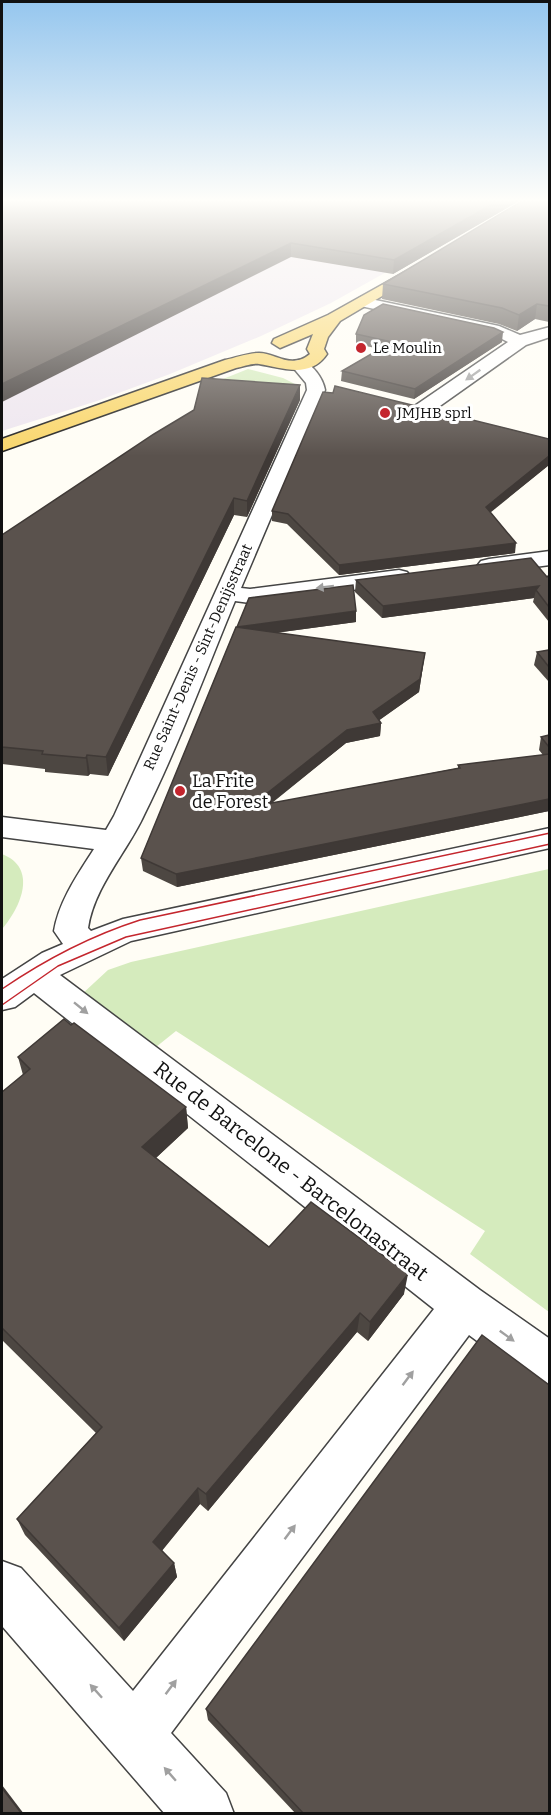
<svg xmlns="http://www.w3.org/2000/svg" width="551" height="1815" viewBox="0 0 551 1815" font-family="Bitter,serif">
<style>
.industrial{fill:#eee6ef}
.green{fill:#d5ebbd}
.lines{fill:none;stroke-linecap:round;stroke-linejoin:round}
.minor-casing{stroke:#444;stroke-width:3}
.major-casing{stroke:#222;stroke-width:3}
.minor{fill:#fff;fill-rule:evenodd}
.major{fill:#f9d66b;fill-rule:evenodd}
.tram{stroke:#c4262e;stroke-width:1.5}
.wall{fill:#4d4742}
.shaded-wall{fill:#3f3936}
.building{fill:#5a524d;stroke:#3f3936;stroke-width:1.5}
.oneway{fill:#a0a0a0}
.poi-dot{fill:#c4262e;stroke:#fff;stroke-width:2}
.labels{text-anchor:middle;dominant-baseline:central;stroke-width:6;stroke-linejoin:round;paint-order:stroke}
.far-poi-label{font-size:15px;fill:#111;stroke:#fff;text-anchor:start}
.far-street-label{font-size:15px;fill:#111;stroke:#fff}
.poi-label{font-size:18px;fill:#111;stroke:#fff;text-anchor:start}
.near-street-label{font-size:21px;fill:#111;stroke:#fff}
</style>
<rect width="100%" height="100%" fill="#fffdf5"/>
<!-- industrial -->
<path class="industrial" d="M2,201L458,232L331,303L261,336L170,374L97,401L2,431Z"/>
<!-- green -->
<g class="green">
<path d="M248,369L283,378L295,384L291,392L223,379Z"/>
<path d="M2,854C38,868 21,907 2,929Z"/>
<path d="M549,869V1312L470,1254L485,1231L176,1031L151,1051L81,995L108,970L131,962Z"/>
</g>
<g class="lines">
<!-- minor casing -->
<g class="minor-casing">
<g id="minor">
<path d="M361,297L499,326L520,335L550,327V337L526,345L430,413H416L414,409L416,405L508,342L494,335L356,305L353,302Z"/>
<path d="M300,360C312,363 323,378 325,390L241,588L250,589L399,570L407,572L411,577L407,582L399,584L250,603L235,601C206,671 178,747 144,815C127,852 94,887 88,928L91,931L123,919L550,828V848L131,941L60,975L480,1290L550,1339V1390L534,1383L469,1335L171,1733L226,1793L234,1814H165L2,1626V1561L21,1568L133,1691L434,1309L34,993L15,1007L2,1010V979L42,953L63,944L54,931C59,901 78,874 94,849L2,837V817L106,830L114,816L307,390L306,383L291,365L294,361Z"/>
<path d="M550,551V565L489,573L481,571L477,566L481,561L489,559Z"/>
</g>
</g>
<!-- major casing -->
<g class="major-casing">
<path id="major" d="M421,263L426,264L428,267L426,270L340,321L328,337L324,349L327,354C310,379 283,368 259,364C252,363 243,367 236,368L2,451V439L225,360C235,358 248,353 259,353C276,353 291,370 310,354L307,349L313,334L280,348L272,343L274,339L328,315Z"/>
</g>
<!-- minor -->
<use href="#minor" class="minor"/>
<!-- major -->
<use href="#major" class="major"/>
<!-- tram -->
<g class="tram">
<path d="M2,989C46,959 90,936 140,920L550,833"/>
<path d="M2,1005L58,966L126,937L550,844"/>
</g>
</g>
<!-- wall -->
<g class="wall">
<path d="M2,201H519L393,274L291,257Z"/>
<path d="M549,201V322L535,319L517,331L499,324L382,299L383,284Z"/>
<path d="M356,334L502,342L414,399L341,381L342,371L380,349L356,344Z"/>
<path d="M300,400L247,517L234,515L108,776L90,774L88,776L45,772V769L2,764V535Z"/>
<path d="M549,439V465L490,512L515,553L339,575L287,524L272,521V511Z"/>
<path d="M549,575V622L533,602L534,598L382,618L355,592L356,580L547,577Z"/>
<path d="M356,611V622L275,633L425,653L419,692L379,720L381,723L380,736L346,743L272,803L458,768V765L543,755L539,750L541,737L549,735V811L177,887L143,871L141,858L236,627Z"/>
<path d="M549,650V682L534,665L537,652Z"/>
<path d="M18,1057L186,1107L188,1128L156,1158L269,1247L404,1294L368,1341L357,1332L208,1511L200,1504L162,1550L174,1563L177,1577L124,1641L25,1535L17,1519L96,1433L2,1340V1092L23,1075Z"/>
<path d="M206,1709L549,1814H296L208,1720Z"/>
</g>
<!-- shaded-wall -->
<g class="shaded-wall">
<path d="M498,201H519L393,274L394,260Z"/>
<path d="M291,243V257L2,402V384Z"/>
<path d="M537,304L535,319L517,331L519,315Z"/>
<path d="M503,332L502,342L414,399L415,389Z"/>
<path d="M300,385V400L247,517V501Z"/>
<path d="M549,456V465L485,517L486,507Z"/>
<path d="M234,498V515L108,776L106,757Z"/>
<path d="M516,543L515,553L339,575V565Z"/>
<path d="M539,586L536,590L534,598L382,618L383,606Z"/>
<path d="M356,611V622L237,638V627Z"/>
<path d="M425,653L419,692L374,724L381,723L380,736L346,743L250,820V807L347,730Z"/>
<path d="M87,755L90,774L88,776L86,758Z"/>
<path d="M549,799V811L177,887L176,874Z"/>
<path d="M186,1107L188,1128L145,1168L142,1147Z"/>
<path d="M408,1274L404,1294L368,1341L370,1322Z"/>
<path d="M360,1313L357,1332L208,1511L206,1494Z"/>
<path d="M198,1488L200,1504L157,1557L153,1542Z"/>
<path d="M174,1563L177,1577L124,1641L119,1628Z"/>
<path d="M2,1785L24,1814H22L2,1788Z"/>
</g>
<!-- building -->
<g class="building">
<path d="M2,201H498L394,260L291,243L2,384Z"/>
<path d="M522,201H549V306L537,304L519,315L502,308L383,284Z"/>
<path d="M383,304L494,328L503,332L415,389L342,371L392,342L356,334L364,315Z"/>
<path d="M202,378L300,385L247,501L234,498L106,757L87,755L86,758L42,754L43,751L2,747V535L154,434L194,410Z"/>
<path d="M335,386L549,439V456L486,507L516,543L339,565L288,514L272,511L323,392L333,393Z"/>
<path d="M531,558L547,577L549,575V607L536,590L539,586L383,606L356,580Z"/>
<path d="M353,585L356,611L237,627L249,598Z"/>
<path d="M236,627L425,653L420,679L373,712L381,723L347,730L250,807L460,768L458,765L549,754V799L176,874L141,858Z"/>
<path d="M549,650V667L537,652Z"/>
<path d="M549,735V747L541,737Z"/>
<path d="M64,1019L71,1025L74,1023L186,1107L142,1147L269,1247L311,1202L408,1274L370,1322L360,1313L206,1494L198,1488L153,1542L174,1563L119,1628L17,1519L102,1427L2,1328V1092L30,1069L18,1057Z"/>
<path d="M482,1335L549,1385V1814H304L206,1709Z"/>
<path d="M2,1788L22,1814H2Z"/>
</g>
<!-- one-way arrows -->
<defs><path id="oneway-solid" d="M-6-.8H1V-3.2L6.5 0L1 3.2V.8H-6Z" transform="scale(1.5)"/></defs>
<g class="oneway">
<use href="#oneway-solid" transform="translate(473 375) rotate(145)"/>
<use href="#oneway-solid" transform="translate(325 587) rotate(173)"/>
<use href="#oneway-solid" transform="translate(81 1008) rotate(39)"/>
<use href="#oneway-solid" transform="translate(507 1336) rotate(36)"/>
<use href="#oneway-solid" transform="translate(408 1378) rotate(-53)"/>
<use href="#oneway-solid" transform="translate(290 1532) rotate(-53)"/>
<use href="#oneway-solid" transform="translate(171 1687) rotate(-53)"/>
<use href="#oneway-solid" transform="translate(96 1691) rotate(-132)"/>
<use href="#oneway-solid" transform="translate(170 1774) rotate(-131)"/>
</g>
<!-- sky -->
<linearGradient id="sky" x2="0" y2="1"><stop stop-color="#95c6ee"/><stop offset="0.44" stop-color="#fffefa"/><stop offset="1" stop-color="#fffefa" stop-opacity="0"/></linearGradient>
<rect width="551" height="456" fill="url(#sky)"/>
<!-- markers -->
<g class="poi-dot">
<circle cx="361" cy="348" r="6"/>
<circle cx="385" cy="413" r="6"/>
<circle cx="180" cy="791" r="6"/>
</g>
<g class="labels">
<!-- far-poi labels -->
<g class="far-poi-label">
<text x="373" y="348">Le Moulin</text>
<text x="397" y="413">JMJHB sprl</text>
</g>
<!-- far-street labels -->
<g class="far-street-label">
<text transform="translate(198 657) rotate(-66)">Rue Saint-Denis - Sint-Denijsstraat</text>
</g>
<!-- poi labels -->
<g class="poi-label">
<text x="192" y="781">La Frite<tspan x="192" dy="21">de Forest</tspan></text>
</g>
<!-- near-street labels -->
<g class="near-street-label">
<text transform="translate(291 1171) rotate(38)">Rue de Barcelone - Barcelonastraat</text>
</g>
</g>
<!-- border -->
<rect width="551" height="1815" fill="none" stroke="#111111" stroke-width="6"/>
</svg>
